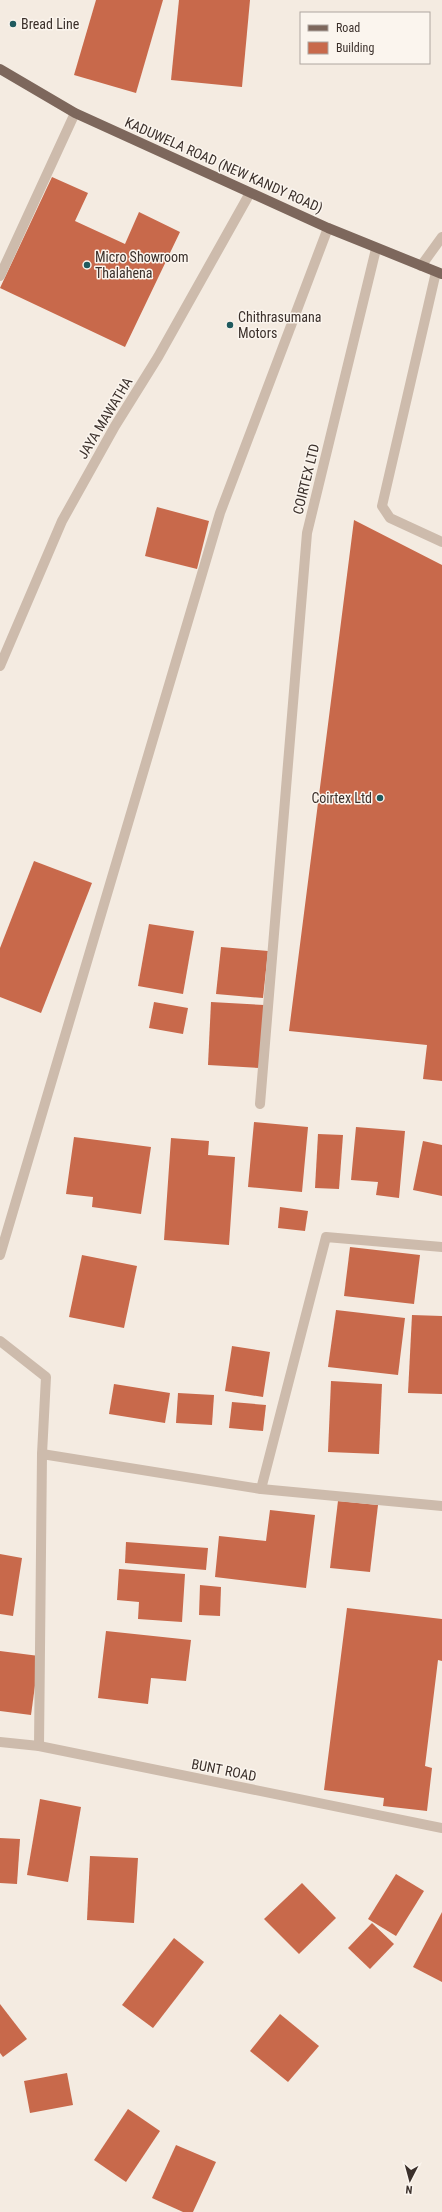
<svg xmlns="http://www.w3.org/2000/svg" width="442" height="2212" viewBox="0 0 442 2212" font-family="'Roboto Condensed',sans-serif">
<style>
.building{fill:#c8694b}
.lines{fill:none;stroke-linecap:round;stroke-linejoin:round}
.service{stroke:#cdbbac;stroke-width:10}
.minor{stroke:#cdbbac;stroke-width:10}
.tertiary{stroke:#cdbbac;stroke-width:10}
.primary{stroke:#7d675c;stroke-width:10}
.poi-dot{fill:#1f5a5e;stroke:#fbf5ee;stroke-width:1.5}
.labels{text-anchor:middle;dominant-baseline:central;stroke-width:3;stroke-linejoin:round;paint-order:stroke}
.poi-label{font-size:14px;fill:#3b302b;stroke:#fbf5ee;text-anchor:start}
.street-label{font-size:14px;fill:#3b302b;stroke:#fbf5ee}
</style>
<rect width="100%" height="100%" fill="#f4ebe1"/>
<!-- building -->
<g class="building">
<path d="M96,0H163L136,93L74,75Z"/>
<path d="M179,0H250L242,87L171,80Z"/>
<path d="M52,177L88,193L75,221L125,244L139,212L180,232L125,347L0,288Z"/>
<path d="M157,507L209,521L197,569L145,556Z"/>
<path d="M354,520L442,565V1081L423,1079L427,1045L289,1031Z"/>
<path d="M34,861L92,883L41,1013L0,997V948Z"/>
<path d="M149,924L194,931L183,994L138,986Z"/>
<path d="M221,947L268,951L263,998L216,994Z"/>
<path d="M154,1002L188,1008L183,1034L149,1028Z"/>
<path d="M211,1002L264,1005L260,1068L208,1065Z"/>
<path d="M254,1122L308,1127L302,1192L248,1187Z"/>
<path d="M356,1127L405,1131L399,1198L376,1195L378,1182L351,1180Z"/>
<path d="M318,1134L343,1135L339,1189L315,1188Z"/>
<path d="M74,1137L151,1147L141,1214L92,1207L93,1197L66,1194Z"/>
<path d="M171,1138L209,1141L208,1155L235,1157L229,1245L164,1240Z"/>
<path d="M423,1141L442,1145V1196L413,1190Z"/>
<path d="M280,1207L308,1211L305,1231L278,1228Z"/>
<path d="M350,1247L420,1255L414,1304L344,1296Z"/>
<path d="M82,1255L137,1266L124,1328L69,1317Z"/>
<path d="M336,1310L405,1318L398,1375L328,1367Z"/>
<path d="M412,1315L442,1316V1394L408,1393Z"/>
<path d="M232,1346L270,1352L263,1397L225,1391Z"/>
<path d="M331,1381L382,1384L379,1454L328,1452Z"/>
<path d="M114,1384L170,1393L165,1423L109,1414Z"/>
<path d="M178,1393L214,1395L212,1425L176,1423Z"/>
<path d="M232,1402L266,1405L263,1431L229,1428Z"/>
<path d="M338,1501L378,1505L370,1572L330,1568Z"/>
<path d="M270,1510L315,1515L306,1588L215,1577L219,1536L266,1541Z"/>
<path d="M126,1542L208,1548L206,1570L125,1563Z"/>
<path d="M0,1554L22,1558L13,1616L0,1614Z"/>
<path d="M119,1569L185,1574L182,1622L138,1619L139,1602L117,1600Z"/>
<path d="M200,1585L221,1587L220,1616L199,1615Z"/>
<path d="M347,1608L442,1619V1661L438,1660L425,1766L432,1768L427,1811L383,1806L384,1798L324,1790Z"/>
<path d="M106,1631L191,1640L186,1681L151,1678L148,1704L98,1698Z"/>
<path d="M0,1651L39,1656L31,1715L0,1711Z"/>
<path d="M40,1799L81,1807L68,1882L27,1875Z"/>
<path d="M0,1838L20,1839L17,1884L0,1883Z"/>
<path d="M90,1856L138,1858L134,1923L87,1920Z"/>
<path d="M396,1874L424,1891L396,1936L368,1919Z"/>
<path d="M302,1883L336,1918L299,1954L264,1919Z"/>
<path d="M442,1912V1982L413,1967Z"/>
<path d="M372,1923L394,1944L370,1969L348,1948Z"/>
<path d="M174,1938L204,1962L153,2028L122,2005Z"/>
<path d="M0,2004L27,2039L3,2057L0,2053Z"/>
<path d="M280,2014L319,2046L288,2082L250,2051Z"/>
<path d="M67,2073L73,2105L30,2113L24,2081Z"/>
<path d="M128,2109L160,2131L126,2182L94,2160Z"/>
<path d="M176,2145L216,2162L193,2212H183L152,2198Z"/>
</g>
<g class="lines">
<!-- service -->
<path class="service" d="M260,1104L307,533L376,249"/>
<!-- minor -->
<g class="minor">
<path d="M421,266L442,237"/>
<path d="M436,272L382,506L390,518L442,542"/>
<path d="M0,276L75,113"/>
<path d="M0,666L62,521L115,426L158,357L250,193"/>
<path d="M0,1255L220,513L328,228"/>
<path d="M0,1341L46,1377L42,1454L39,1746"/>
<path d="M42,1454L261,1489L442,1506"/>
<path d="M261,1489L326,1237L442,1247"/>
</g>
<!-- tertiary -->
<path class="tertiary" d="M0,1742L39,1746L442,1828"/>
<!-- primary -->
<path class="primary" d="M0,69L75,113L328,228L442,274"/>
</g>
<!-- markers -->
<g class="poi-dot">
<circle cx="13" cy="24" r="4"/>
<circle cx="87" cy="265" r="4"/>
<circle cx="230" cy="325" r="4"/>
<circle cx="380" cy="798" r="4"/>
</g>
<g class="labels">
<!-- poi labels -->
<g class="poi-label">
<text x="21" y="24">Bread Line</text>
<text x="95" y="257">Micro Showroom<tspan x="95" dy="16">Thalahena</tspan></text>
<text x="238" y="317">Chithrasumana<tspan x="238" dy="16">Motors</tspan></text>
<text x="372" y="798" text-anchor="end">Coirtex Ltd</text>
</g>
<!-- street labels -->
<g class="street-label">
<text transform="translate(224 165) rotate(24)">KADUWELA ROAD (NEW KANDY ROAD)</text>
<text transform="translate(105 418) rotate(-59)">JAYA MAWATHA</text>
<text transform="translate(306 479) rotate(-76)">COIRTEX LTD</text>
<text transform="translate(224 1770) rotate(11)">BUNT ROAD</text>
</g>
</g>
<!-- legend -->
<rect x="300" y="12" width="130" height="52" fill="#fbf5ee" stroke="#aea6a0"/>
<rect x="308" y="25" width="20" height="6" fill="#7d675c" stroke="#aea6a0"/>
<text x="336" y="32" font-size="12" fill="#3b302b">Road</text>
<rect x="308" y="42" width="20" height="12" fill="#c8694b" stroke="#aea6a0"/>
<text x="336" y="52" font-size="12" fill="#3b302b">Building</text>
<!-- north arrow -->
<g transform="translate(410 2180) rotate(186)" stroke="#fbf5ee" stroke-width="3" paint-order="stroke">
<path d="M0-3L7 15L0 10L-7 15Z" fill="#3b302b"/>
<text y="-6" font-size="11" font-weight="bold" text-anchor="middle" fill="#3b302b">N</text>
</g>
</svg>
